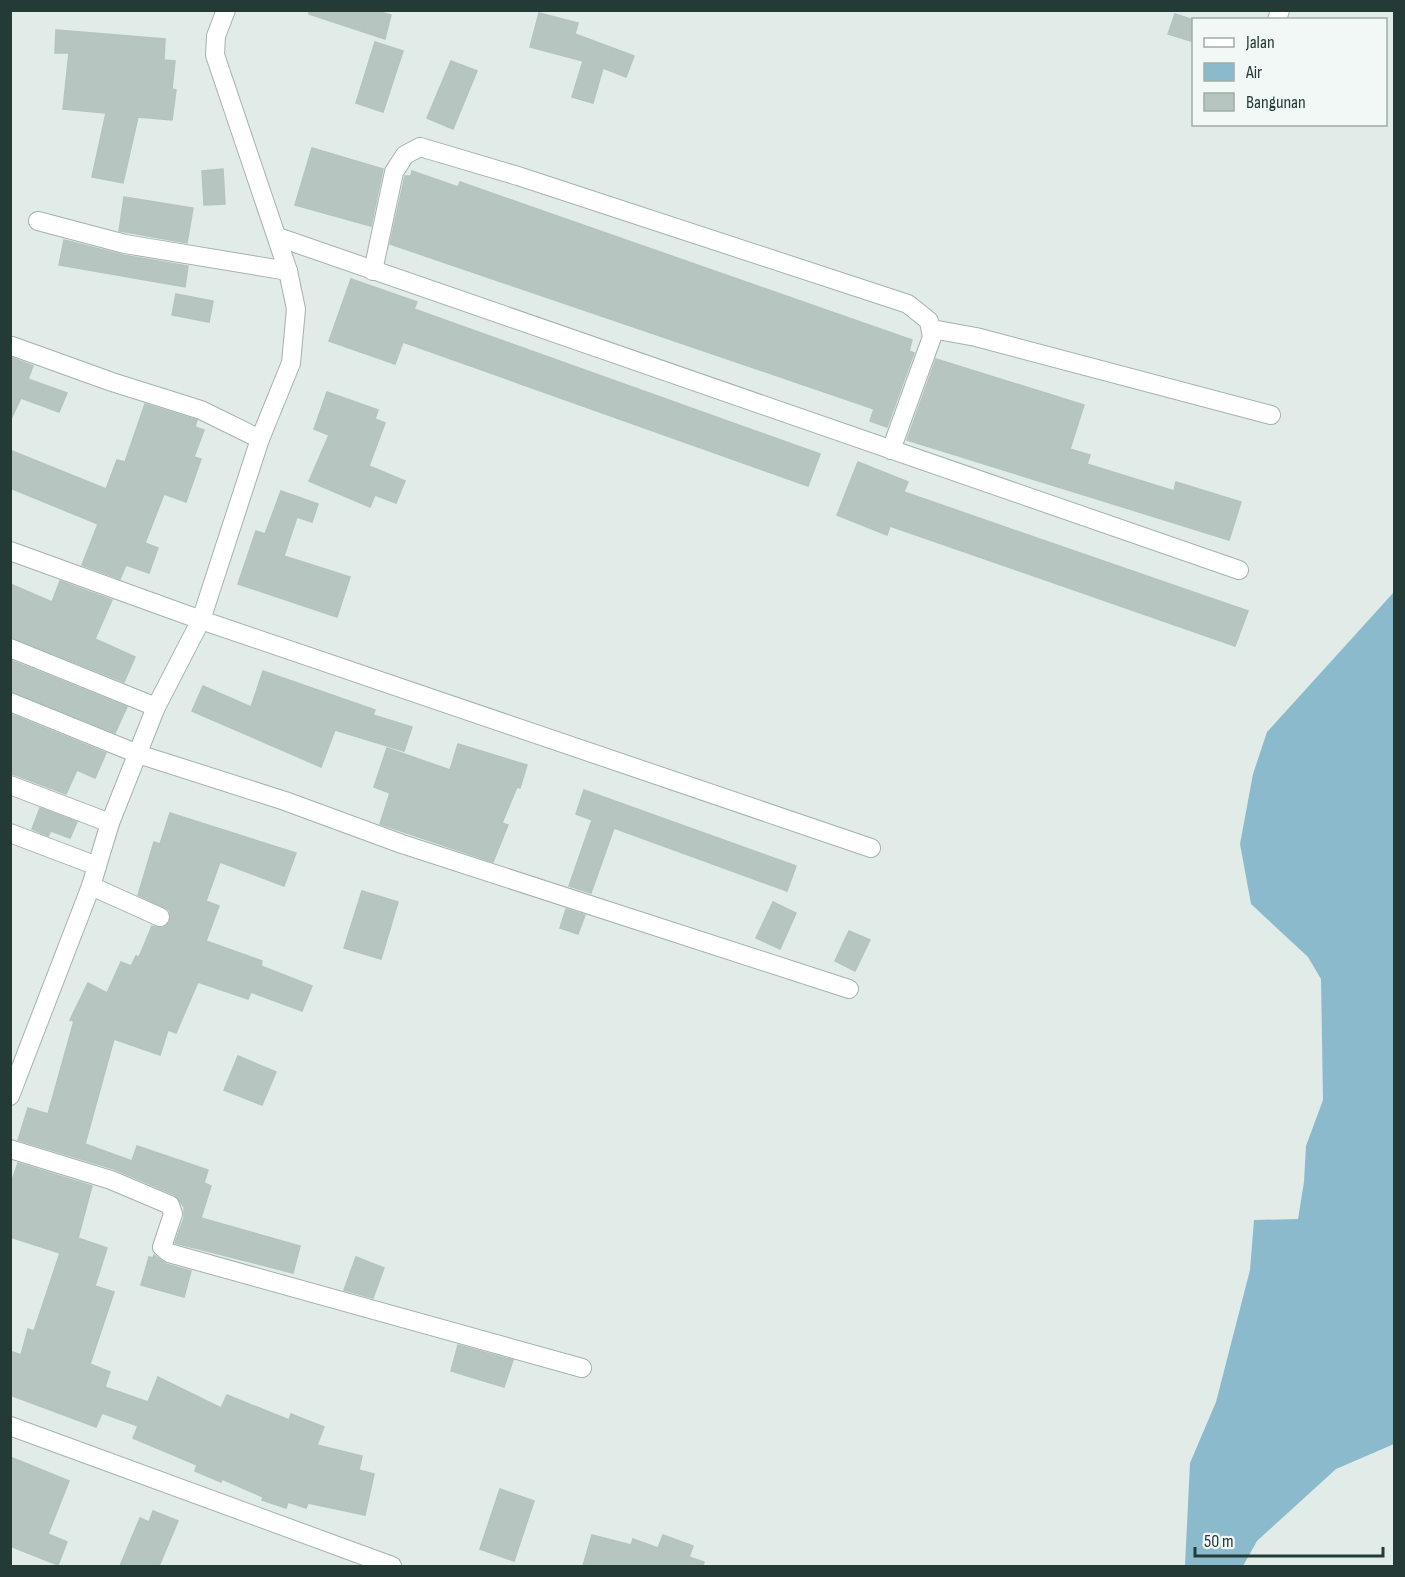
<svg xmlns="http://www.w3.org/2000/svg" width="1405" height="1577" viewBox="0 0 1405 1577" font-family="'Sofia Sans Condensed',sans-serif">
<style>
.water{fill:#8cbacd}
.building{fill:#b7c5c1;stroke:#b4c4c0;stroke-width:1.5}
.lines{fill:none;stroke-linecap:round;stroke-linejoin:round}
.minor-casing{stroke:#a4b2af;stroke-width:20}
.minor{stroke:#fff;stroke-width:18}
</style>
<rect width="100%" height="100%" fill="#e1ebe8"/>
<!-- water -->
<path class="water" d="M1394,592V1444L1336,1469L1257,1541L1243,1566H1185L1190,1463L1216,1402L1250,1270L1254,1220L1298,1219L1304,1182L1306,1146L1323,1100L1321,979L1308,957L1251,904L1240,844L1253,774L1267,732Z"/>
<!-- building -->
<g class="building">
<path d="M309,10H373L391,15L385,39L309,14Z"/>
<path d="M539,13L578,23L575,34L634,56L626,77L603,68L593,103L572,97L583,61L530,47Z"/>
<path d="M1175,14L1194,20V42L1168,34Z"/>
<path d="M56,30L165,39L164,60L175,61L172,89L176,90L172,120L138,117L123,183L92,177L106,113L63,109L69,53H55Z"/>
<path d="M375,42L403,51L383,112L356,103Z"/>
<path d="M451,61L477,71L453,129L427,118Z"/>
<path d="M312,148L383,169L371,226L295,205Z"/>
<path d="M223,169L225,204L204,205L202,171Z"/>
<path d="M412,171L458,187L460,182L912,340L909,351L914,353L887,427L870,421L874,409L390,244L405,176H411Z"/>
<path d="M124,197L193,208L187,243L119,231Z"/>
<path d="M64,240L123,255L188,266L185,287L59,265Z"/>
<path d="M351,279L417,302L414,309L820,454L808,486L403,342L395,364L329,341Z"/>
<path d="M176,294L213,301L209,322L172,315Z"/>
<path d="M10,357L33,366L28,379L67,393L59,412L21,398L10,421Z"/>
<path d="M936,359L1084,405L1070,449L1090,455L1087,464L1174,491L1176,482L1241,502L1229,540L907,440Z"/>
<path d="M327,392L378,410L375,419L385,423L369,466L405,481L396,503L375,495L370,507L309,481L329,435L314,429Z"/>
<path d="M145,404L197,420L195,427L204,430L194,457L201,459L186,502L164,494L145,543L158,548L149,573L126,565L120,579L82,565L98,524L10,488V450L106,489L117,460L125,462Z"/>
<path d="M858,462L908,482L904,492L1248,611L1235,646L890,526L887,535L837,515Z"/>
<path d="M281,491L318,504L312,522L297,517L284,556L350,577L337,617L238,584L256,531L265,534Z"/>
<path d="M60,581L112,600L95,639L135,657L124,682L10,637V584L52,602Z"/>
<path d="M10,660L127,707L115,733L10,691Z"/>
<path d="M263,671L375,710L373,715L412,727L404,751L335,730L321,767L192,711L203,686L251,707Z"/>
<path d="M10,714L106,753L95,778L77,770L66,794L10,773Z"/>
<path d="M458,744L527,765L520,788L517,787L502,823L508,825L493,862L380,824L390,793L374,787L387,748L450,770Z"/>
<path d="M584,790L796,866L787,891L614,828L591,893L569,886L592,820L576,814Z"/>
<path d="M40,808L77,822L70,838L51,831L48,836L32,829Z"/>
<path d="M170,813L296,853L284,886L220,862L206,901L219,906L206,941L262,961L261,966L312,986L302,1011L251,992L248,999L198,982L176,1033L168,1030L160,1055L114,1039L85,1144L132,1161L137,1146L208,1170L204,1183L211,1186L201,1218L300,1246L293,1273L175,1243L184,1218V1207L175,1195L114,1169L18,1140L28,1108L48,1114L74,1021L70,1020L88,983L107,993L121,962L131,966L136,956L139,957L152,926L162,928L170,922L169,910L138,895L154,842L160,844Z"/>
<path d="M362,891L398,902L381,959L344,948Z"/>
<path d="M773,902L796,913L780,949L756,938Z"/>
<path d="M566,909L585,915L578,934L560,928Z"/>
<path d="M849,931L870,940L855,971L835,961Z"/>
<path d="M238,1056L276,1072L262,1105L224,1090Z"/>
<path d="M18,1163L92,1186L78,1238L107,1248L95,1286L114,1292L90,1364L110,1372L105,1387L148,1402L158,1377L221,1408L227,1395L289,1420L291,1414L324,1427L317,1445L362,1456L359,1470L374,1474L365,1515L308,1503L306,1508L288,1502L286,1508L262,1500L263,1497L222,1479L221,1482L195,1471L197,1465L133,1438L138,1426L102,1413L96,1427L10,1395V1351L21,1355L28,1329L34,1331L60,1253L10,1237V1186Z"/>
<path d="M154,1255L166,1264L191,1271L184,1297L141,1285L149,1257L153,1258Z"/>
<path d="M356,1257L384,1268L373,1298L344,1290Z"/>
<path d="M458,1345L513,1360L504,1387L451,1371Z"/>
<path d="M10,1457L69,1481L48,1534L67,1542L58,1565L10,1546Z"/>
<path d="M500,1489L534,1501L514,1561L480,1549Z"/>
<path d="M153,1511L178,1521L159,1566H120L140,1518L149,1522Z"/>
<path d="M592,1535L631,1545L633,1539L658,1548L663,1535L693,1546L689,1557L704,1562L703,1566H583Z"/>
</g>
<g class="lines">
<!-- minor casing -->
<g class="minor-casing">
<g id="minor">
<path d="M1277,20L1280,10"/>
<path d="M38,221L125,244L288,271"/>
<path d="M278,237L1239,570"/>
<path d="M373,271L394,172L405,155L420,147L518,176L908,304L929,321L932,337L891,450"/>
<path d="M932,329L976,337L1271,415"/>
<path d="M12,346L112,382L201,410L260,439"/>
<path d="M10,551L201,620L871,848"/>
<path d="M10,648L156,707"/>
<path d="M10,702L138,754L285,801L402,844L849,989"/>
<path d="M10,785L110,823"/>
<path d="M10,833L97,866"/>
<path d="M91,886L160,917"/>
<path d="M10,1096L91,886L110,823L156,707L201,620L260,439L291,363L296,309L288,271L215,55L216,36L226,10"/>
<path d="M10,1149L111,1180L170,1205L173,1214L162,1247L169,1253L582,1368"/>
<path d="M10,1426L392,1566"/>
</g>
</g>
<!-- minor -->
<use href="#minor" class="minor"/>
</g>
<!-- border -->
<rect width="1405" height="1577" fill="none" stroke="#233a37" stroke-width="24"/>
<!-- legend -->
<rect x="1192" y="18" width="195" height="108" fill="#f1f8f5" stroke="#9faca9" stroke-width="1.5"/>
<rect x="1204" y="38" width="30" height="9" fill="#ffffff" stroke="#9faca9" stroke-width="1.5"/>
<text x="1246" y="48" font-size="18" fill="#233a37">Jalan</text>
<rect x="1204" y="63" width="30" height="18" fill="#8cbacd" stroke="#9faca9" stroke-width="1.5"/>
<text x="1246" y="78" font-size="18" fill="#233a37">Air</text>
<rect x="1204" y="93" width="30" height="18" fill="#b7c5c1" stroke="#9faca9" stroke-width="1.5"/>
<text x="1246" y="108" font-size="18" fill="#233a37">Bangunan</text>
<!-- scale -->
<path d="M1195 1547v9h188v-9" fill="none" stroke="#233a37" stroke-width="3"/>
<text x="1204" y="1547" font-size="18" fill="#233a37" stroke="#f1f8f5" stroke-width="4.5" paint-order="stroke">50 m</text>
</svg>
